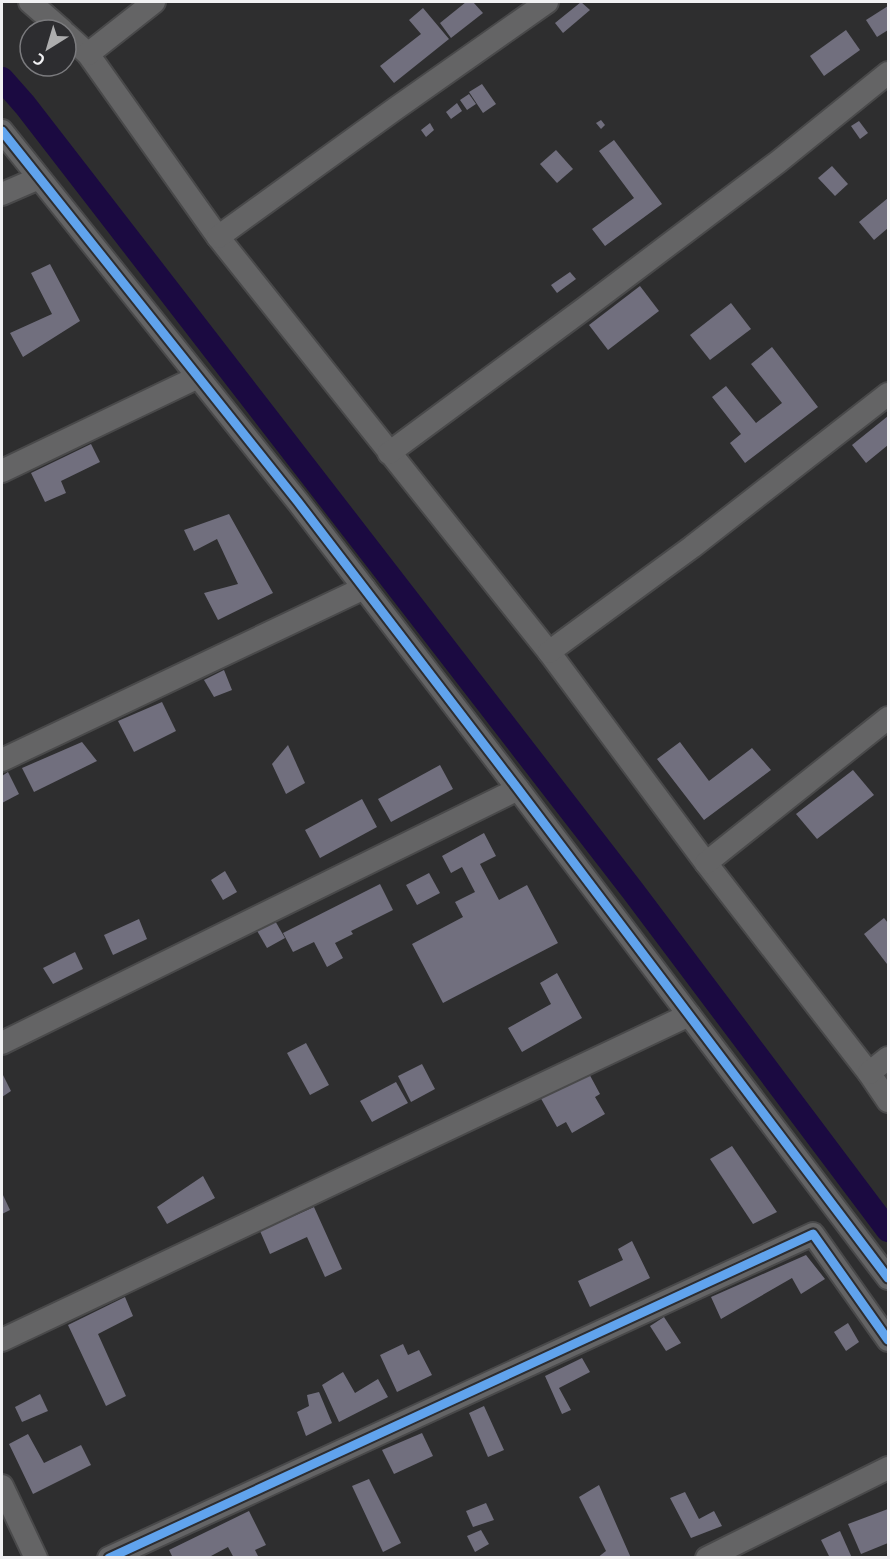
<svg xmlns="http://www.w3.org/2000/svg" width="890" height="1559" viewBox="0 0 890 1559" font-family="'PT Sans',sans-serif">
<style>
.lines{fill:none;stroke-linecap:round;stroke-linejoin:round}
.canal{stroke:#1b0a41;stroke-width:24}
.building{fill:#716f7e}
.minor-casing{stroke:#49494a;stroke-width:26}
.minor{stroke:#646465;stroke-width:22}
.cycleway-casing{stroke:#2d2d30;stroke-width:13}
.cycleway{stroke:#60a3ed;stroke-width:9}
</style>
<rect width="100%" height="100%" fill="#2e2e2f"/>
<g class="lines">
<!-- canal -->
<path class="canal" d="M2,79L25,105L633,891L888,1230"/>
</g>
<!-- building -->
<g class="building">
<path d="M466,2H473L483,13L451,38L440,23Z"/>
<path d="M581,2L590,10L563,33L555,23Z"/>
<path d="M888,6V30L877,37L866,20Z"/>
<path d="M423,8L449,39L394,83L380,66L421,34L409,20Z"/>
<path d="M846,30L860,50L824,76L810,56Z"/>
<path d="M482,84L496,104L483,113L469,92Z"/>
<path d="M469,94L476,104L467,110L460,100Z"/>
<path d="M457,103L462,111L451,119L446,112Z"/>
<path d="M601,120L605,125L601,129L596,123Z"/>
<path d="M859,121L868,133L860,139L851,126Z"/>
<path d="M430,123L434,130L426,137L421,130Z"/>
<path d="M614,140L662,204L605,246L592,229L634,198L599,151Z"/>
<path d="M556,150L573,169L557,183L540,164Z"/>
<path d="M832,166L848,184L835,196L818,178Z"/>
<path d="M888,198V228L874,240L859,222Z"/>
<path d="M50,264L80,321L23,357L10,333L52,314L31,273Z"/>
<path d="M570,272L576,279L557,293L551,285Z"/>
<path d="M640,286L659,311L608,350L589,325Z"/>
<path d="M731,303L751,329L710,360L690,335Z"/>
<path d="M772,347L818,407L745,463L730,443L741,434L712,397L726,386L756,423L782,403L751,364Z"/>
<path d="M888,416V445L866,463L852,445Z"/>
<path d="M91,444L100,462L61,481L66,493L45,502L31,473Z"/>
<path d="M229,514L273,593L218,620L204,593L238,584L217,539L194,551L184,530Z"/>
<path d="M224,670L232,690L214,697L204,680Z"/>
<path d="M162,702L176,731L134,752L118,721Z"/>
<path d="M82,742L97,761L34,792L22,768Z"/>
<path d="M680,742L709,781L752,748L771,770L704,820L657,759Z"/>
<path d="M288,745L305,783L286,794L272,764Z"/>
<path d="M440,765L453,789L391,822L378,799Z"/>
<path d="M853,770L874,795L817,839L796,814Z"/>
<path d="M8,772L19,794L2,803V776Z"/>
<path d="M362,799L377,827L320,858L305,830Z"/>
<path d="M484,833L496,856L480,864L499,900L527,885L558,943L443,1003L412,944L463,917L455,902L475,892L462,867L451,873L442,856Z"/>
<path d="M225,871L237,892L223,900L211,880Z"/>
<path d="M429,873L440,893L417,905L406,885Z"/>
<path d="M380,884L393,910L351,931L353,934L335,943L343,958L327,967L314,942L293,952L283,933Z"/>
<path d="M884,918L888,923V963L887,964L864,934Z"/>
<path d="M139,919L147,939L113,955L104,935Z"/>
<path d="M274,919L285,938L267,948L256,929Z"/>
<path d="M75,952L83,969L53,984L43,968Z"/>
<path d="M557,973L582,1018L522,1052L508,1028L551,1004L540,983Z"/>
<path d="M306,1043L329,1085L310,1095L287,1053Z"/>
<path d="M422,1064L435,1089L411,1102L398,1076Z"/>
<path d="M586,1068L600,1094L595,1097L605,1114L572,1133L566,1122L557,1127L539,1095Z"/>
<path d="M2,1073L11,1091L2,1097Z"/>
<path d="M396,1082L408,1103L372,1122L360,1101Z"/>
<path d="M732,1146L777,1212L753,1224L710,1159Z"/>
<path d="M203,1176L215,1198L167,1224L157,1207Z"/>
<path d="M2,1193L10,1210L2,1214Z"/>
<path d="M314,1207L342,1269L325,1277L307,1237L270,1254L260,1231Z"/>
<path d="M632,1241L650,1278L590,1307L578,1281L623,1260L618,1249Z"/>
<path d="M806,1255L825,1279L801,1294L792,1278L721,1319L711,1297Z"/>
<path d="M125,1297L133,1316L98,1334L126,1396L106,1406L68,1325Z"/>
<path d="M664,1317L681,1343L666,1351L650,1326Z"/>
<path d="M848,1323L859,1342L846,1351L834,1332Z"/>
<path d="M403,1344L408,1355L419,1350L432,1375L397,1392L380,1355Z"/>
<path d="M582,1358L590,1372L559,1388L571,1410L562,1414L545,1376Z"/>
<path d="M343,1372L355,1393L378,1379L388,1397L339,1422L322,1385Z"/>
<path d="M319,1392L332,1423L306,1436L297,1412L309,1406L307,1395Z"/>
<path d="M40,1394L48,1411L22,1422L15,1407Z"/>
<path d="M484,1406L504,1450L488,1457L469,1413Z"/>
<path d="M422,1433L433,1456L394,1474L382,1450Z"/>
<path d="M28,1434L44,1463L81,1445L91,1465L33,1494L9,1444Z"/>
<path d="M369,1479L401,1543L383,1552L352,1486Z"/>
<path d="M599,1485L631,1558H597L606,1551L579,1497Z"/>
<path d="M685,1492L699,1519L714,1511L722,1526L691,1538L670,1498Z"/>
<path d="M486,1503L494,1520L473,1527L466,1511Z"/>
<path d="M888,1509V1543L861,1554L848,1524Z"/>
<path d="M249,1511L266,1545L255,1550L259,1558H234L228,1547L211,1556V1558H173L169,1550Z"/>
<path d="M481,1530L489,1544L475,1552L467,1536Z"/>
<path d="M840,1531L852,1558H830L821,1540Z"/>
</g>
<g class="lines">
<!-- minor casing -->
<g class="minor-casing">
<g id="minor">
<path d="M30,2L62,30"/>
<path d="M66,34L88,54L218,237L549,652L706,863L869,1073L888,1101"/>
<path d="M88,54L154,2"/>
<path d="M2,131L298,502L518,789L888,1278"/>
<path d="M2,194L39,178"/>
<path d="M218,237L395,109L547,2"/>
<path d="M389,453L585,308L778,162L888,73"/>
<path d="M2,471L198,377"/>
<path d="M549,652L692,547L888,394"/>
<path d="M2,760L364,588"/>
<path d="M706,863L888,718"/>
<path d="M2,1043L518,789"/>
<path d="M869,1073L888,1058"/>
<path d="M2,1340L689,1015"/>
<path d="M2,1486L36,1558"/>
<path d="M109,1558L813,1234L888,1340"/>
<path d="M707,1558L888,1468"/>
</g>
</g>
<!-- minor -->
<use href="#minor" class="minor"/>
<!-- cycleway casing -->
<g class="cycleway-casing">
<g id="cycleway">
<path d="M2,131L298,502L518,789L888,1278"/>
<path d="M109,1558L813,1234L888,1340"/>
</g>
</g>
<!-- cycleway -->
<use href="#cycleway" class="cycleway"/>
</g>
<!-- border -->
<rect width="890" height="1559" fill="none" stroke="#f1f1f3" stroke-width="6"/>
<!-- north arrow -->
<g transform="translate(48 48) rotate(217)"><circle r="28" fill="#2d2d30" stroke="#7b7b7e" stroke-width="1.5"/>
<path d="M0-4.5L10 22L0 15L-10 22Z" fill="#adadae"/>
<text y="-9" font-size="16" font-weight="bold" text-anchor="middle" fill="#f1f1f3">С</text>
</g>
</svg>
